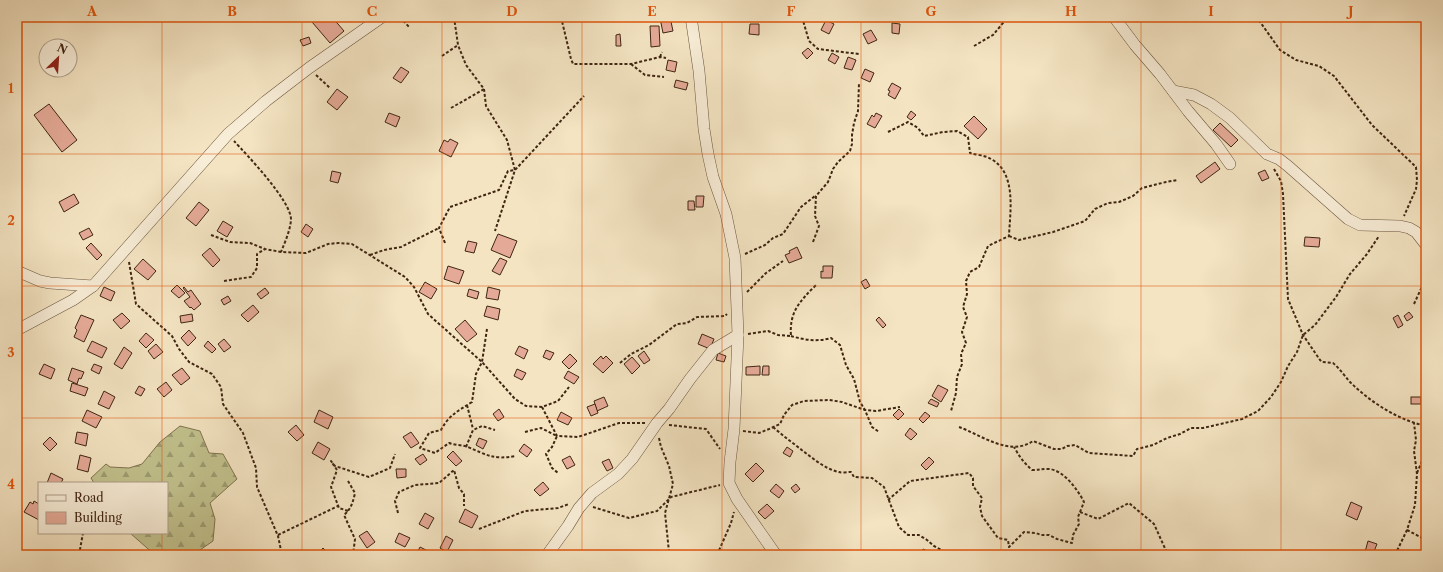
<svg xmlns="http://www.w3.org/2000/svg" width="1443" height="572" viewBox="0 0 1443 572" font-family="'Libre Caslon Text',serif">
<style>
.forest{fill:url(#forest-firs);stroke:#807450}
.building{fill:#e5aa97;stroke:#3f2613}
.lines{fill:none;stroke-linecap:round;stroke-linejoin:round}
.minor-casing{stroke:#6c563f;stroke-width:12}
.path{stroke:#3f2613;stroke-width:2;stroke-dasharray:3 2;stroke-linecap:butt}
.minor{stroke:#f8edd7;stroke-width:11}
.grid{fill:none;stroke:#e0560c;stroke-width:1;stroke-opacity:0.55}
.neatline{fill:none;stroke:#e0560c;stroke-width:1.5}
.grid-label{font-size:13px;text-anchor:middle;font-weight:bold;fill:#e0560c}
</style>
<defs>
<pattern id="forest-firs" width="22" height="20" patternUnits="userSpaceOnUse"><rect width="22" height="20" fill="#c2c28e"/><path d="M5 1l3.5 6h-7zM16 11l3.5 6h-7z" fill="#9f9d73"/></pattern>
</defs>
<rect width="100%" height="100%" fill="#f4e4c2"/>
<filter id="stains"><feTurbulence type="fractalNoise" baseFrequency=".005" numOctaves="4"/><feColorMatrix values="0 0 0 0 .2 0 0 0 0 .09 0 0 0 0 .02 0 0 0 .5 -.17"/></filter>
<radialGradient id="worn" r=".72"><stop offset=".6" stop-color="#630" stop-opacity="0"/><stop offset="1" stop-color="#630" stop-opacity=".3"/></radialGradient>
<!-- forest -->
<path class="forest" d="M180,426L200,431L209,453L223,454L237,479L210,503L215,519L213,541L197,552L181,555H155L130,533H167V483H94L91,478L106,464L110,467L129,468L142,464L160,442Z"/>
<!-- building -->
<g class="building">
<path d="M319,17H332L344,31L330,43L312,22Z"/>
<path d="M670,17L673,31L663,33L660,18Z"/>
<path d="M826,20L834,24L829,34L821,30Z"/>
<path d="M892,23L900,24L899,34L892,33Z"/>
<path d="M750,24H759V35L749,34Z"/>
<path d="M650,26H659L660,46L651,47Z"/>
<path d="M871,30L877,40L868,44L863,34Z"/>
<path d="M620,34L621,46H616V35Z"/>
<path d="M309,37L311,43L303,46L300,40Z"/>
<path d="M808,48L813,53L807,59L802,53Z"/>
<path d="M832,53L839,57L835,64L828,60Z"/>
<path d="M848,57L856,60L852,70L844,68Z"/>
<path d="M668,60L677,62L675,72L666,70Z"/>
<path d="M401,67L409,72L401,83L393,78Z"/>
<path d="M865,69L874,73L870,82L861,78Z"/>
<path d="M676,80L688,83L686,90L674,87Z"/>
<path d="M892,83L901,88L895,99L888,95L890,91L888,90Z"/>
<path d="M337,89L348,97L337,110L327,102Z"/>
<path d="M49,104L77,140L62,152L34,115Z"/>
<path d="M911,111L916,115L911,120L907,117Z"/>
<path d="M389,113L400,117L396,127L385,122Z"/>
<path d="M876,113L882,116L875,128L867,124L872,115L874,117Z"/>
<path d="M974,116L987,129L978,139L964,126Z"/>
<path d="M1220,123L1238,140L1231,147L1213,130Z"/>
<path d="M450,139L458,143L451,157L439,151L444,140L448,142Z"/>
<path d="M1215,162L1220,169L1201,183L1196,176Z"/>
<path d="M1265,170L1269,178L1262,181L1258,173Z"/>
<path d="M332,171L341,173L338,183L330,181Z"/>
<path d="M74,194L79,203L64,212L59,202Z"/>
<path d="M696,196H704L703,207H696Z"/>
<path d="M688,201H694L695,210H688Z"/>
<path d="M199,202L209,210L196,226L186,218Z"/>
<path d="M223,221L233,227L227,237L217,231Z"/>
<path d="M306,224L313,229L308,237L301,232Z"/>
<path d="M89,228L93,235L83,240L79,233Z"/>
<path d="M498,234L517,241L510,258L491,250Z"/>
<path d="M1305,237L1320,238L1319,247L1304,246Z"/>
<path d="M468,241L477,243L474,253L465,251Z"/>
<path d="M91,243L102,255L97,260L86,248Z"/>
<path d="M797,247L802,258L789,263L785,255L790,253L789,251Z"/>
<path d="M210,248L220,260L213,267L202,255Z"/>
<path d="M500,258L507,261L500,275L492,271Z"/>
<path d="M143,259L156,271L148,280L134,269Z"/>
<path d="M448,266L464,271L459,284L444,279Z"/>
<path d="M823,266H833L832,278H821V271L823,272Z"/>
<path d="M866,279L870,286L865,289L861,282Z"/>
<path d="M425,282L437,289L431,299L419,292Z"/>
<path d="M177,285L185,293L179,298L171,291Z"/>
<path d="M104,287L115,292L111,301L100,296Z"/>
<path d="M184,287L188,292L191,290L201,304L194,310L191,307L190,308L184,301L190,297L183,288Z"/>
<path d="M488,287L500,290L498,300L486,298Z"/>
<path d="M265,288L269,293L261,299L257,294Z"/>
<path d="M469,289L479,292L477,299L467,296Z"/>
<path d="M228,296L231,301L224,305L221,300Z"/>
<path d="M253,305L259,312L248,322L241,315Z"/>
<path d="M487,306L500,309L498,320L484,316Z"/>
<path d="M1409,312L1413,317L1407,321L1404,316Z"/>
<path d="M122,313L130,321L121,329L113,320Z"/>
<path d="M192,314L193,321L181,323L180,316Z"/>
<path d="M81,315L94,320L84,342L74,337L77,330L75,328Z"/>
<path d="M1398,315L1403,325L1398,328L1393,318Z"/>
<path d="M879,317L886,325L883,328L876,320Z"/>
<path d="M465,320L477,334L467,342L455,329Z"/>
<path d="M189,330L196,338L188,346L181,338Z"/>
<path d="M146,333L154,340L146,348L139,341Z"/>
<path d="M702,334L714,339L710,349L698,344Z"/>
<path d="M224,339L231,347L224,352L218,344Z"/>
<path d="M92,341L107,348L102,358L87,351Z"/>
<path d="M208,341L216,349L212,353L204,346Z"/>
<path d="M156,344L163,352L154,359L148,351Z"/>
<path d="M519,346L528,350L524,359L515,354Z"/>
<path d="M124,347L132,353L122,369L114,364Z"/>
<path d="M546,350L554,353L550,360L543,357Z"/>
<path d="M644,351L650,360L644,364L638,356Z"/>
<path d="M718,353L726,356L724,362L716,360Z"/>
<path d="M570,354L577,361L569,369L562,362Z"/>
<path d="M601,356L603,359L606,356L613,363L603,373L593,364Z"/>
<path d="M632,357L640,366L632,374L624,364Z"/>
<path d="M44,364L55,369L51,379L39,374Z"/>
<path d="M94,364L102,367L99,374L91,370Z"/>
<path d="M760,366V375H746V367Z"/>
<path d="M763,366H769V375H762Z"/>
<path d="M72,368L84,372L81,379L79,378L77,384L68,380Z"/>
<path d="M182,368L190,378L181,385L172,375Z"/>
<path d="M517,369L526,373L522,380L514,376Z"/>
<path d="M568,371L579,377L574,384L564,378Z"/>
<path d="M166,382L172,390L164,397L157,389Z"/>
<path d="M72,383L88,388L85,396L70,391Z"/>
<path d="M938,385L948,390L941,402L932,396Z"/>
<path d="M139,386L145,389L141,396L135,393Z"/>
<path d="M104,391L115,397L109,409L98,404Z"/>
<path d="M604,397L608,406L597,411L594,401Z"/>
<rect x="1411" y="397" width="10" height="7"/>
<path d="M931,399L939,403L937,407L928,403Z"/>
<path d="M595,404L598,413L591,416L587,407Z"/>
<path d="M499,409L504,417L498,421L493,414Z"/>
<path d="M899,409L904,414L898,420L893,415Z"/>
<path d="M87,410L102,417L96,428L82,421Z"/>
<path d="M319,410L333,417L328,429L314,422Z"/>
<path d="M561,412L572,418L568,425L557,420Z"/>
<path d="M925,412L930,416L923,423L919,419Z"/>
<path d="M296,425L304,435L297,441L288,432Z"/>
<path d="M910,428L917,434L911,440L905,435Z"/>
<path d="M77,432L88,434L86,446L75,443Z"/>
<path d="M411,432L419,443L411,448L403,437Z"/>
<path d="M50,437L57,444L50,451L43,444Z"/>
<path d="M479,438L487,441L483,449L476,445Z"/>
<path d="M318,442L330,449L324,460L312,453Z"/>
<path d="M524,444L532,450L527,457L519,451Z"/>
<path d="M787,447L793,451L790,457L783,453Z"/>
<path d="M453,451L462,461L456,466L447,457Z"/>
<path d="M423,454L427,460L420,465L415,459Z"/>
<path d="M80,455L91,458L88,472L77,469Z"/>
<path d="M570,456L575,465L567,469L562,460Z"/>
<path d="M929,457L934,462L926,470L921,465Z"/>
<path d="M609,459L613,468L607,471L602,462Z"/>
<path d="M756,463L764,471L753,482L745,474Z"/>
<path d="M396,469H406V477L397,478Z"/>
<path d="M51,473L63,479L61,483H47Z"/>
<path d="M543,482L549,489L540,496L534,490Z"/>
<path d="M776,484L784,491L779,498L770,491Z"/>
<path d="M796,484L800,489L795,493L791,488Z"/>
<path d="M34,501L39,504V520L24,512L30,502L33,504Z"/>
<path d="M1351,502L1362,507L1357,520L1346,515Z"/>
<path d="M767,504L774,511L765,519L758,512Z"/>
<path d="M465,509L478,516L472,528L459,522Z"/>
<path d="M425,513L434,518L428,529L419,524Z"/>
<path d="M367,531L375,542L367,548L359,536Z"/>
<path d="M399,533L410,538L405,547L395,542Z"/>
<path d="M446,536L453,540L447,552L440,548Z"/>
<path d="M1368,541L1377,544L1373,554L1365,552Z"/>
<path d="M420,547L430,552L428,555H416Z"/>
<path d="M323,548L330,555H317Z"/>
<path d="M923,549L934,554L933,555H920Z"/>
</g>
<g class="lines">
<!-- minor casing -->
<g class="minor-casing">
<g id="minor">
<path d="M691,17L699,71L704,129L708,154L713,177L726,214L735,258L738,335L734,429L730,462L729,483L737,499L776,555"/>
<path d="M1114,17L1135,45L1160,74L1188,111L1216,144L1230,164"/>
<path d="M1173,91L1194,95L1211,104L1230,118L1267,154L1279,159L1288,166L1348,219L1360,225L1400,226L1409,228L1416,232L1426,245"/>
<path d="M17,271L40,281L50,283L93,286"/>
<path d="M17,330L73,300L93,286L228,134L266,101L309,68L382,17"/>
<path d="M547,555L568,526L579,508L592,493L618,474L632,459L657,423L669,409L690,379L713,350L738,335"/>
</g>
</g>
<!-- path -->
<g class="path">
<path d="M400,17L409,27"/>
<path d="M561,17L571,59L573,64H631L660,57L666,58"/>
<path d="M802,17L809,41L818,49L859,54"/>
<path d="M861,17L863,21"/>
<path d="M1255,17L1258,19L1280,50L1296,60L1319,66L1334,76L1372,125L1416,167L1417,180L1416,189L1404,216"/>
<path d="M974,46L993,35L1008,17"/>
<path d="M442,56L458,45"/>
<path d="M660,57L662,52"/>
<path d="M631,64L645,75L664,77"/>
<path d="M316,75L330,88"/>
<path d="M484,89L486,106L507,140L515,170L495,231"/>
<path d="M451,108L484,89L466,65L458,45L454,17"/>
<path d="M888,132L908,122L918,128L924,136L943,132L957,131L968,137L970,153C976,155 985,155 991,159C1017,173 1010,212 1009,236L988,246L979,267L970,272L966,281L967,294L963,307L967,317L962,332L966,343L961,354L962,364L957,377L956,393L951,411"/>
<path d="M234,141C247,155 292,202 291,220C290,231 285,242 281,252"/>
<path d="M1274,169L1281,181L1283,194L1288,299L1303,335L1320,360L1322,362L1333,363C1339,368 1344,375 1349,381C1370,402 1398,420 1426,426"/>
<path d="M211,235L230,242L250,243L265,249L281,252L306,253L328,244L338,243L352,244L405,277L414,287L428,314L482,362L515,399L526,406L542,407L558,401L569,387"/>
<path d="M1009,236L1019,240L1053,232L1085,221L1095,209L1108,203L1119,202L1133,196L1142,188L1166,182L1178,180"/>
<path d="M813,242L819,226L815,216L816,196L828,182L833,169L838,162L850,151L852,144V135L854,123L858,111L859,83"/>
<path d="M445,243L439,228L450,207L499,190L508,171L515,170L584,96"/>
<path d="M745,254L765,245L773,238L783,234L801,207L815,196"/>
<path d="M370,255L384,250L401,247L439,228"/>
<path d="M129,262L136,304L172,336L179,349L189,362L212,374L221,387L223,404L243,433L256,468L257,487L278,536L282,555"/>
<path d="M224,281L251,277L257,268V254L265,249"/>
<path d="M747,292L766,273L783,261"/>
<path d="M1414,304L1426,278"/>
<path d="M487,329L482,362L476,374L472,402C458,411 449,415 441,430L429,433L420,448L435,453L449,443C455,445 462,445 468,447C487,455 493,460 516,456"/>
<path d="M748,334L768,331L778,335L791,336C789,312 800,301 816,285"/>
<path d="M791,336C804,340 818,342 831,338L840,345L846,365L854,379L860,402L865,410L872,427L879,432"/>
<path d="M620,363L631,354L649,345L677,324L687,323L697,317L725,316L727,314"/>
<path d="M467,405L473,429"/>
<path d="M542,407L557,436L578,437L619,423H645"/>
<path d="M669,425L706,429L720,449"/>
<path d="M773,427C783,436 793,443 803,451C814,459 825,469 839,472C842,473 847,472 851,472L854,477L872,478L884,487L899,527L908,535H919L927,540L934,546L947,553L956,555"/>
<path d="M959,427C981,435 1010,457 1033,441L1054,449H1062L1067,446L1075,445L1089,453L1133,456L1137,449L1153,445L1167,438L1180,434L1191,428H1203L1242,419L1258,411L1271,397L1281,382L1288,366L1297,352L1303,335L1315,325L1336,297L1350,274L1367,254L1379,236"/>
<path d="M743,431L759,433L769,429L780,424L784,415L792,405L804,401L829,400L842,402L865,410L876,411L900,407"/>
<path d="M525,432L541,428L557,436L552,447L546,454L552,468L558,473"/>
<path d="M659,438L661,447L669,466L673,484L665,513L669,552L667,555"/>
<path d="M466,447L473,430L482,426L495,430"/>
<path d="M1417,473L1422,461L1426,457"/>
<path d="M348,481L355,493C353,502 351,509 344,515L355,539L353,555"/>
<path d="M888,500L910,481L969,473L973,478V486L982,498L980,507L982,516L998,538L1008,540L1009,547L1024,532L1036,533L1041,535H1049L1057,539L1072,543L1073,535L1079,524L1078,517L1084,502C1078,490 1063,469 1048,469C1042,469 1038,470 1032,470C1024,463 1019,456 1014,447"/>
<path d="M593,507L629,518L657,511L671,497L720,485"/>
<path d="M348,511L339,508L331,487L337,470L331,461L335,466L369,477L390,468L395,454"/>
<path d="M1080,512L1098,519L1129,503L1154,524L1168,555"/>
<path d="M398,513L395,501L399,492L415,485L439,483L454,470L459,488L464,494V506"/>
<path d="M479,529L525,511L558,508L569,504"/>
<path d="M1407,530L1426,540"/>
<path d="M278,535L338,506"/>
<path d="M79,555L83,533"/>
<path d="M717,555L731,523L734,512"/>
<path d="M1395,555L1407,530L1415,505L1417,474L1414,451L1416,440L1414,423"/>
</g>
<!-- minor -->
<use href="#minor" class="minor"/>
</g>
<!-- grid -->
<path class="grid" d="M162,17V483M302,17V555M442,17V555M582,17V555M722,17V555M861,17V555M1001,17V555M1141,17V555M1281,17V555M17,154H1426M17,286H1426M17,418H1426M162,533V555"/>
<!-- margin -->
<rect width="1443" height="572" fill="none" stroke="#f4e4c2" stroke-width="44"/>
<!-- legend -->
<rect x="38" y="482" width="130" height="52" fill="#f8edd7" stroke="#ae9d89"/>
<rect x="46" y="495" width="20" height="6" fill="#f8edd7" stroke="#ae9d89"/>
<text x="74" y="502" font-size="12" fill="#3f2613">Road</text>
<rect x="46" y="512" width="20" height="12" fill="#e5aa97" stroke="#ae9d89"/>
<text x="74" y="522" font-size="12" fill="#3f2613">Building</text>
<!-- north arrow -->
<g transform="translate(58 58) rotate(25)"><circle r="19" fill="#f8edd7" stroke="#ae9d89"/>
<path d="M0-3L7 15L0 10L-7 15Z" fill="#8f2418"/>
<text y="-6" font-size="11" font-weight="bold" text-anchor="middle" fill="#3f2613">N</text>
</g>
<rect x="22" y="22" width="1399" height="528" class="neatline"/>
<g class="grid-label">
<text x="92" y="16">A</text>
<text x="232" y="16">B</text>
<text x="372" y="16">C</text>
<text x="512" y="16">D</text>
<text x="652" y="16">E</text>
<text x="791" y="16">F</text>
<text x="931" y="16">G</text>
<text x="1071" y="16">H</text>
<text x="1211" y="16">I</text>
<text x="1351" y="16">J</text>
<text x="11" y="93">1</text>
<text x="11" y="225">2</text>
<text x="11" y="357">3</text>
<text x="11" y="489">4</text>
</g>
<rect width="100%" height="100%" filter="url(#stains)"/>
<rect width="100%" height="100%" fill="url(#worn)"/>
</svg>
